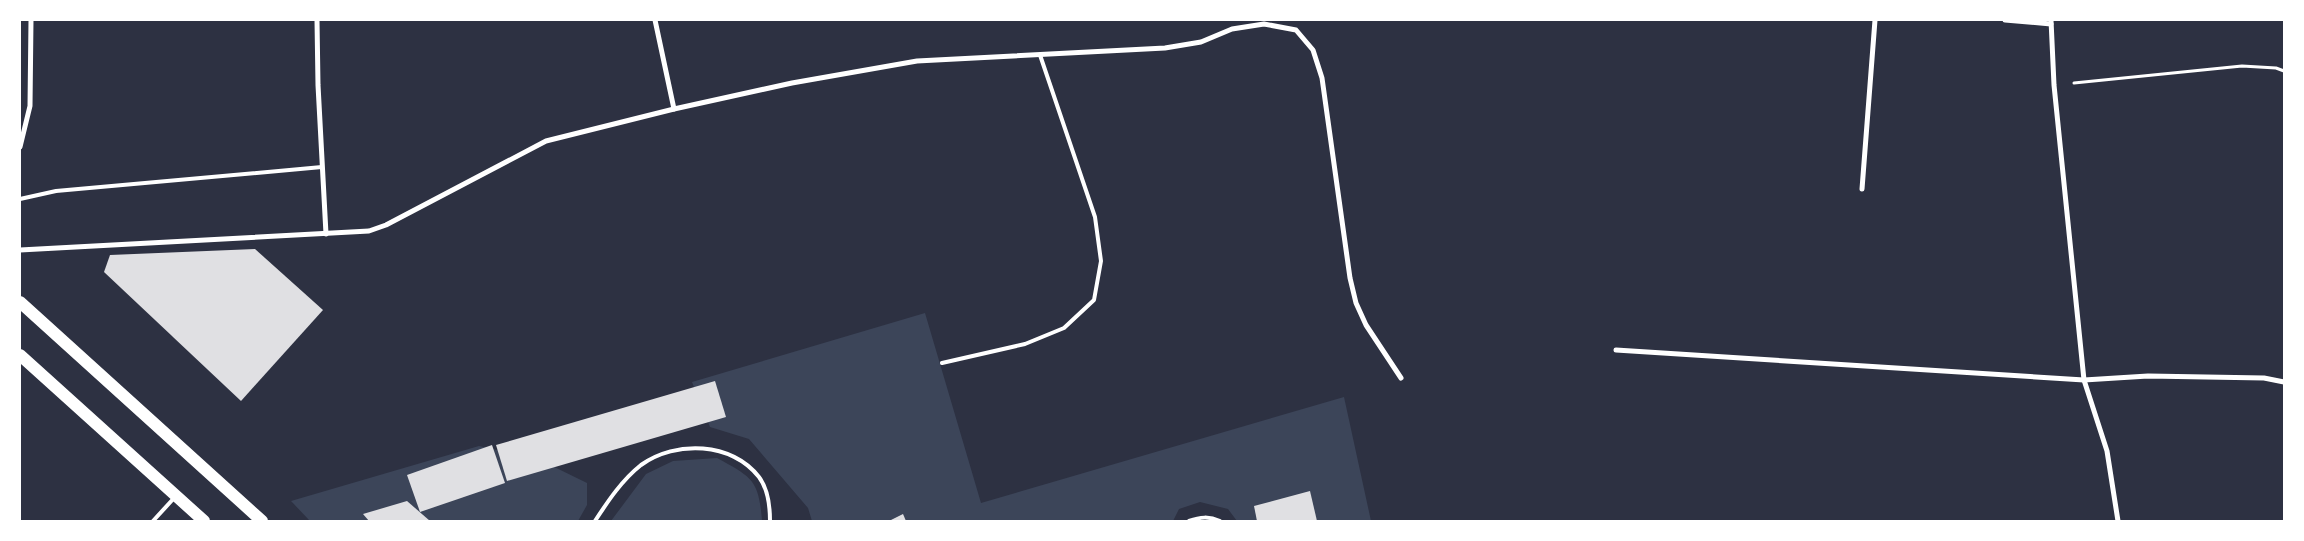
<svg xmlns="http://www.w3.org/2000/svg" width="2304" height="541" viewBox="0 0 2304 541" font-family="'Titillium Web',sans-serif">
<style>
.green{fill:#3c4559}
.building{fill:#e0e0e3}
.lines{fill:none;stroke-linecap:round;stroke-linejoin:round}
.path{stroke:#fff;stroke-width:3}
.service{stroke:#fff;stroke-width:4}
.minor{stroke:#fff;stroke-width:5}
.primary{stroke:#fff;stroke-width:12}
</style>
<rect width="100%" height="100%" fill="#2d3142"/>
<!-- green -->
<g class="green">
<path d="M925,313L981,503L1344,397L1371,521H1237L1228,509L1200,502L1179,509L1173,521H812L808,508L749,439L710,427L692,382Z"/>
<path d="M479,446L540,460L587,483V505L578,521H310L291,501Z"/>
<path d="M717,458C752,477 759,480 762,521H611L646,474L673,461Z"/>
</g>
<!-- building -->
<g class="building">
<path d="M255,249L323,310L241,401L104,272L110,255Z"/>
<path d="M715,381L726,417L507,481L496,445Z"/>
<path d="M492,445L505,483L420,512L407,475Z"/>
<path d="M1310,491L1317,521H1257L1254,506Z"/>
<path d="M407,501L430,521H369L363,514Z"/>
<path d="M903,514L906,521H889Z"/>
</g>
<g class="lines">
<!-- path -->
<path class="path" d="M2074,83L2242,66L2276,68L2284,71"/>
<!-- service -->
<g class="service">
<path d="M20,199L56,191L322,167"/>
<path d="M942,363L1025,344L1064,328L1094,300L1101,261L1095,217L1040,55"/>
<path d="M153,521L175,497"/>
<path d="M595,521C608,501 622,480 641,465C676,440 732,442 759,477C768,489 770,507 770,521"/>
<path d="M1189,521C1200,517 1209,516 1220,521"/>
</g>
<!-- minor -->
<g class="minor">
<path d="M317,20L318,85L326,234"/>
<path d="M655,20L674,109"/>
<path d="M2005,20L2051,24"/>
<path d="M2051,20L2054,85L2084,380L2107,451L2118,521"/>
<path d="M20,147L30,106L31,20"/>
<path d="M1862,189L1875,20"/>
<path d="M20,250L369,231L386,225L546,141L674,109L792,83L917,61L1165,48L1201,42L1232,29L1264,24L1296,30L1313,50L1322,78L1350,278L1356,303L1366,325L1401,378"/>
<path d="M1616,350L2084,380L2148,376L2264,378L2284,382"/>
</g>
<!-- primary -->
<g class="primary">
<path d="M20,302L262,521"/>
<path d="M20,355L204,521"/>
</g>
</g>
<!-- border -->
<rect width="2304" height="541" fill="none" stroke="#ffffff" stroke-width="42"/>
</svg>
